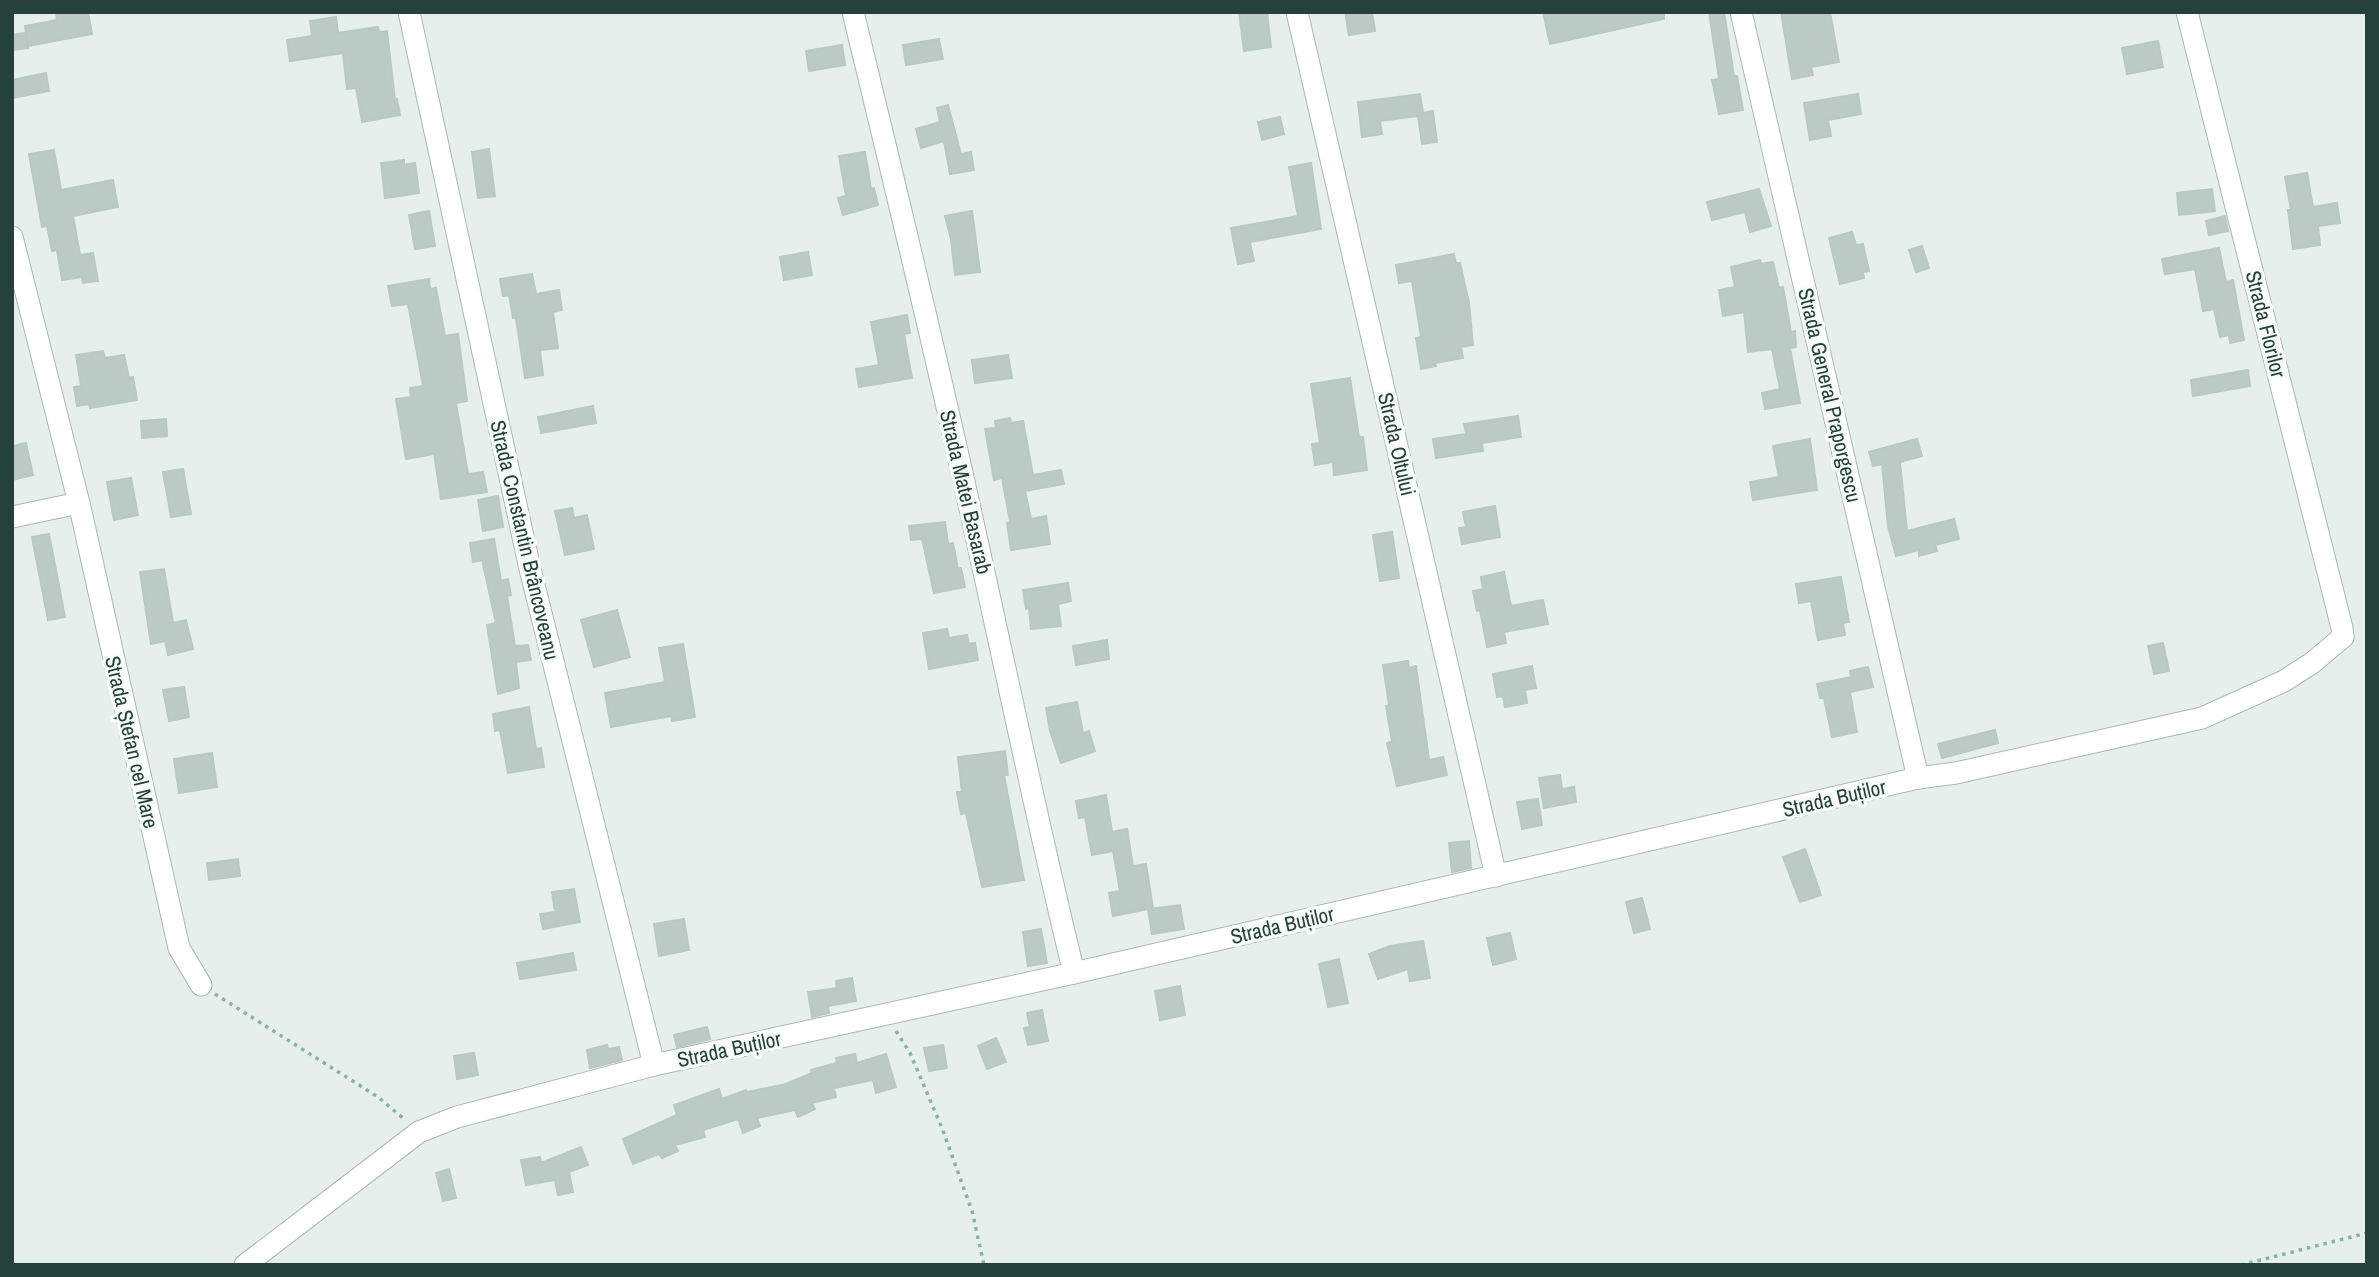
<svg xmlns="http://www.w3.org/2000/svg" width="2379" height="1277" viewBox="0 0 2379 1277" font-family="'Archivo Narrow',sans-serif">
<style>
.building{fill:#bbcac4;stroke:#b8c9c2;stroke-width:2}
.lines{fill:none;stroke-linecap:round;stroke-linejoin:round}
.minor-casing{stroke:#a8b8b2;stroke-width:23}
.path{stroke:#86b3a5;stroke-width:3.5;stroke-dasharray:3.5 5;stroke-linecap:butt}
.minor{stroke:#fff;stroke-width:21}
.labels{text-anchor:middle;dominant-baseline:central;stroke-width:7;stroke-linejoin:round;paint-order:stroke}
.street-label{font-size:21px;fill:#24423a;stroke:#f7fbf9}
</style>
<rect width="100%" height="100%" fill="#e6efeb"/>
<!-- building -->
<g class="building">
<path d="M56,12H88L92,34L28,46L25,26L57,20Z"/>
<path d="M1239,12H1267L1271,47L1244,51Z"/>
<path d="M1345,12H1372L1375,31L1349,35Z"/>
<path d="M1543,12H1664V19L1550,44Z"/>
<path d="M1709,12H1724L1734,76H1737L1743,110L1719,114L1712,80L1719,79Z"/>
<path d="M1781,12H1830L1839,62L1811,67L1813,75L1792,79Z"/>
<path d="M336,17L338,33L378,27L379,32L387,31L395,100L397,99L400,115L362,122L356,88L347,89L343,53L290,61L287,40L312,36L310,21Z"/>
<path d="M25,33L28,48L12,50V35Z"/>
<path d="M939,39L943,59L906,65L903,45Z"/>
<path d="M2158,41L2163,67L2127,74L2122,48Z"/>
<path d="M842,45L845,65L809,71L806,51Z"/>
<path d="M46,73L49,91L12,98V80Z"/>
<path d="M1420,94L1423,113L1433,111L1437,142L1422,144L1418,116L1380,121L1382,134L1362,137L1358,102Z"/>
<path d="M1858,94L1861,114L1828,120L1831,136L1810,140L1804,103Z"/>
<path d="M948,105L961,154L971,152L974,170L950,174L944,141L921,148L916,129L940,122L937,108Z"/>
<path d="M1280,117L1284,134L1262,140L1258,122Z"/>
<path d="M489,149L495,196L478,198L472,152Z"/>
<path d="M54,150L61,190L113,180L118,207L73,216L80,255L93,253L98,281L83,283L82,277L62,280L57,250L52,251L47,226L42,227L29,154Z"/>
<path d="M865,152L871,189L874,188L878,205L843,215L838,198L846,196L839,156Z"/>
<path d="M404,160V165L415,163L419,193L385,198L381,163Z"/>
<path d="M1311,163L1321,229L1250,242L1254,261L1238,264L1231,228L1298,216L1289,167Z"/>
<path d="M2307,173L2313,207L2337,203L2340,223L2318,226L2320,245L2293,249L2288,210H2291L2285,177Z"/>
<path d="M1759,189L1771,226L1750,232L1745,212L1712,220L1707,202Z"/>
<path d="M2212,189L2215,211L2179,215L2177,193Z"/>
<path d="M429,211L435,246L415,249L409,215Z"/>
<path d="M972,211L980,272L955,275L951,239L945,216Z"/>
<path d="M2225,216L2228,231L2209,235L2206,221Z"/>
<path d="M1852,232L1856,245L1863,244L1869,271L1863,272L1864,278L1840,284L1829,238Z"/>
<path d="M1922,246L1929,268L1916,272L1909,250Z"/>
<path d="M2219,248L2226,282L2233,280L2244,340L2230,343L2229,335L2220,337L2214,309L2203,311L2195,269L2165,274L2162,259Z"/>
<path d="M808,252L812,275L784,280L780,257Z"/>
<path d="M1454,254L1456,263H1460L1469,303L1473,345L1461,347L1463,358L1435,363L1436,366L1421,369L1416,338L1421,337L1412,281L1399,283L1396,265Z"/>
<path d="M1760,260L1761,264L1773,262L1779,288L1783,287L1791,332L1795,331L1796,347L1790,348L1800,403L1765,409L1762,393L1780,389L1772,349L1748,352L1744,312L1723,316L1719,290L1735,287L1731,267Z"/>
<path d="M532,274L536,294L559,290L562,310L553,312L558,348L540,350L543,375L525,378L516,318H513L509,295L503,296L500,279Z"/>
<path d="M429,279L430,289L436,288L445,336L458,334L467,401L456,403L468,474L483,472L487,492L441,499L434,454L406,459L396,399L411,397L410,388L423,386L408,304L392,306L388,286Z"/>
<path d="M907,315L910,333L904,334L912,378L859,387L856,369L879,365L871,322Z"/>
<path d="M103,351L105,358L124,355L129,378L133,377L137,400L90,408L89,404L77,406L74,387L81,386L76,355Z"/>
<path d="M1008,355L1012,378L975,383L972,360Z"/>
<path d="M2248,370L2250,386L2193,396L2191,380Z"/>
<path d="M1350,378L1359,437H1363L1367,470L1334,475L1333,462L1315,465L1312,444L1320,443L1311,384Z"/>
<path d="M593,406L596,423L541,433L538,417Z"/>
<path d="M1518,416L1521,437L1482,443L1483,451L1436,458L1433,439L1466,434L1464,424Z"/>
<path d="M1010,418L1011,423L1023,421L1033,475L1061,470L1064,484L1025,491L1031,519L1046,516L1050,544L1011,550L1007,523L1010,522L1002,478L994,480L985,429L996,428L995,421Z"/>
<path d="M166,419L167,436L142,438L141,421Z"/>
<path d="M1810,439L1817,490L1753,500L1750,482L1779,477L1773,446Z"/>
<path d="M1917,439L1922,456L1900,462L1907,531L1954,519L1959,539L1935,545L1937,551L1919,556V550L1896,556L1888,526L1882,464L1873,466L1869,452Z"/>
<path d="M26,443L33,475L12,480V446Z"/>
<path d="M183,469L191,514L171,517L163,472Z"/>
<path d="M131,478L138,515L114,520L107,482Z"/>
<path d="M498,496L503,527L483,531L478,500Z"/>
<path d="M1495,506L1500,537L1462,544L1459,528L1466,527L1463,512Z"/>
<path d="M572,508L574,518L587,515L594,549L565,555L555,511Z"/>
<path d="M945,522L948,544L953,543L958,569L961,568L965,587L934,593L922,539L911,540L909,526Z"/>
<path d="M1392,532L1399,578L1380,581L1373,535Z"/>
<path d="M49,534L65,617L48,620L32,537Z"/>
<path d="M494,539L501,581L508,579L511,595L507,596L515,646L528,645L531,660L516,662L519,688L498,694L487,625L496,623L482,560L473,562L470,543Z"/>
<path d="M164,569L173,623L186,620L193,649L168,655L165,641L151,644L140,572Z"/>
<path d="M1504,572L1511,606L1543,600L1548,624L1504,632L1506,643L1487,647L1480,610L1477,611L1473,591L1483,589L1481,577Z"/>
<path d="M1841,577L1849,622L1843,623L1845,635L1818,640L1811,601L1799,603L1796,584Z"/>
<path d="M1068,583L1071,601L1058,604L1061,626L1031,629L1029,608L1026,609L1023,590Z"/>
<path d="M617,610L630,657L594,667L581,620Z"/>
<path d="M947,629L949,638L967,635L969,644L975,643L978,660L929,669L923,633Z"/>
<path d="M1107,640L1109,659L1076,665L1073,646Z"/>
<path d="M2163,643L2169,671L2154,674L2148,646Z"/>
<path d="M683,644L695,717L672,721L671,716L611,727L605,693L665,682L659,648Z"/>
<path d="M1408,661L1409,668L1416,666L1429,760L1443,757L1447,775L1397,786L1387,743L1392,742L1386,706L1389,705L1383,665Z"/>
<path d="M1532,666L1536,688L1525,690L1527,703L1505,707L1503,696L1497,697L1493,674Z"/>
<path d="M1868,667L1873,687L1850,692L1857,732L1832,737L1824,698H1820L1817,684L1851,677L1850,671Z"/>
<path d="M184,687L189,717L169,721L163,690Z"/>
<path d="M1077,702L1083,733L1089,731L1095,751L1061,763L1050,731L1046,708Z"/>
<path d="M529,707L536,749L541,748L544,767L508,773L500,730L495,731L493,714Z"/>
<path d="M1995,730L1998,743L1942,758L1938,744Z"/>
<path d="M1005,751L1008,775H1004L1024,880L982,887L966,813L961,814L957,792H962L958,757Z"/>
<path d="M212,753L217,787L179,793L174,759Z"/>
<path d="M1560,775L1562,789L1574,787L1576,802L1544,808L1539,778Z"/>
<path d="M1106,795L1112,832L1127,829L1133,866L1146,864L1153,908L1149,909L1180,905L1184,929L1152,934L1148,909L1113,916L1109,893L1120,891L1113,851L1092,855L1085,817L1079,818L1076,801Z"/>
<path d="M1538,799L1542,825L1522,829L1517,802Z"/>
<path d="M1469,841L1471,868L1452,872L1449,843Z"/>
<path d="M1805,849L1821,895L1800,902L1783,857Z"/>
<path d="M238,859L240,876L209,880L207,863Z"/>
<path d="M574,889L580,922L543,929L540,914L555,912L552,892Z"/>
<path d="M1642,898L1650,929L1634,933L1626,902Z"/>
<path d="M684,919L689,950L659,956L654,924Z"/>
<path d="M1041,929L1047,963L1028,966L1023,932Z"/>
<path d="M1510,933L1516,959L1493,965L1487,938Z"/>
<path d="M1423,941L1430,978L1410,981L1408,969L1378,979L1369,954L1390,946Z"/>
<path d="M573,953L576,970L520,979L517,963Z"/>
<path d="M1339,959L1348,1003L1328,1007L1319,964Z"/>
<path d="M852,978L856,1001L828,1006L829,1013L812,1017L808,992L837,988L836,981Z"/>
<path d="M1180,986L1185,1015L1160,1020L1155,991Z"/>
<path d="M1042,1010L1048,1041L1028,1045L1024,1028L1030,1027L1027,1013Z"/>
<path d="M707,1027L710,1039L677,1047L674,1035Z"/>
<path d="M996,1038L1006,1062L987,1069L978,1046Z"/>
<path d="M607,1045L608,1049L619,1047L622,1060L590,1068L587,1050Z"/>
<path d="M943,1045L947,1068L929,1071L924,1048Z"/>
<path d="M474,1053L478,1075L457,1079L454,1056Z"/>
<path d="M855,1054L857,1063L886,1054L896,1087L876,1093L873,1080L834,1088L836,1097L812,1103L815,1109L798,1117L795,1110L757,1118L760,1126L743,1133L738,1119L703,1130L705,1137L675,1145L678,1151L662,1158L659,1154L633,1164L623,1139L677,1115L674,1105L719,1089L722,1099L746,1090L747,1092L786,1084L812,1073L811,1070L837,1063L836,1058Z"/>
<path d="M581,1147L588,1165L569,1172L573,1192L558,1195L555,1180L526,1185L521,1160L540,1157L541,1163Z"/>
<path d="M449,1169L456,1198L443,1201L436,1173Z"/>
</g>
<g class="lines">
<!-- minor casing -->
<g class="minor-casing">
<g id="minor">
<path d="M409,12L530,569L654,1065"/>
<path d="M853,12C894,181 935,349 972,518C1006,670 1037,822 1074,973"/>
<path d="M1297,12L1496,876"/>
<path d="M1741,12L1918,778"/>
<path d="M12,237L79,503L179,948L201,985"/>
<path d="M12,517L79,503"/>
<path d="M245,1265L419,1132L457,1117L654,1065L1074,973L1918,778L1956,773L2202,718L2284,681L2312,663L2343,637L2342,628L2187,12"/>
</g>
</g>
<!-- path -->
<g class="path">
<path d="M215,994L378,1097L404,1119"/>
<path d="M896,1031L910,1053L942,1128L972,1211L984,1265"/>
<path d="M2241,1265L2367,1233"/>
</g>
<!-- minor -->
<use href="#minor" class="minor"/>
</g>
<g class="labels">
<!-- street labels -->
<g class="street-label">
<text transform="translate(2266 324) rotate(76)">Strada Florilor</text>
<text transform="translate(1830 395) rotate(77)">Strada General Praporgescu</text>
<text transform="translate(1397 444) rotate(77)">Strada Oltului</text>
<text transform="translate(966 492) rotate(77)">Strada Matei Basarab</text>
<text transform="translate(525 540) rotate(77)">Strada Constantin Brâncoveanu</text>
<text transform="translate(132 742) rotate(77)">Strada Ștefan cel Mare</text>
<text transform="translate(1834 798) rotate(-13)">Strada Buților</text>
<text transform="translate(1282 925) rotate(-13)">Strada Buților</text>
<text transform="translate(729 1049) rotate(-12)">Strada Buților</text>
</g>
</g>
<!-- border -->
<rect width="2379" height="1277" fill="none" stroke="#24423a" stroke-width="28"/>
</svg>
